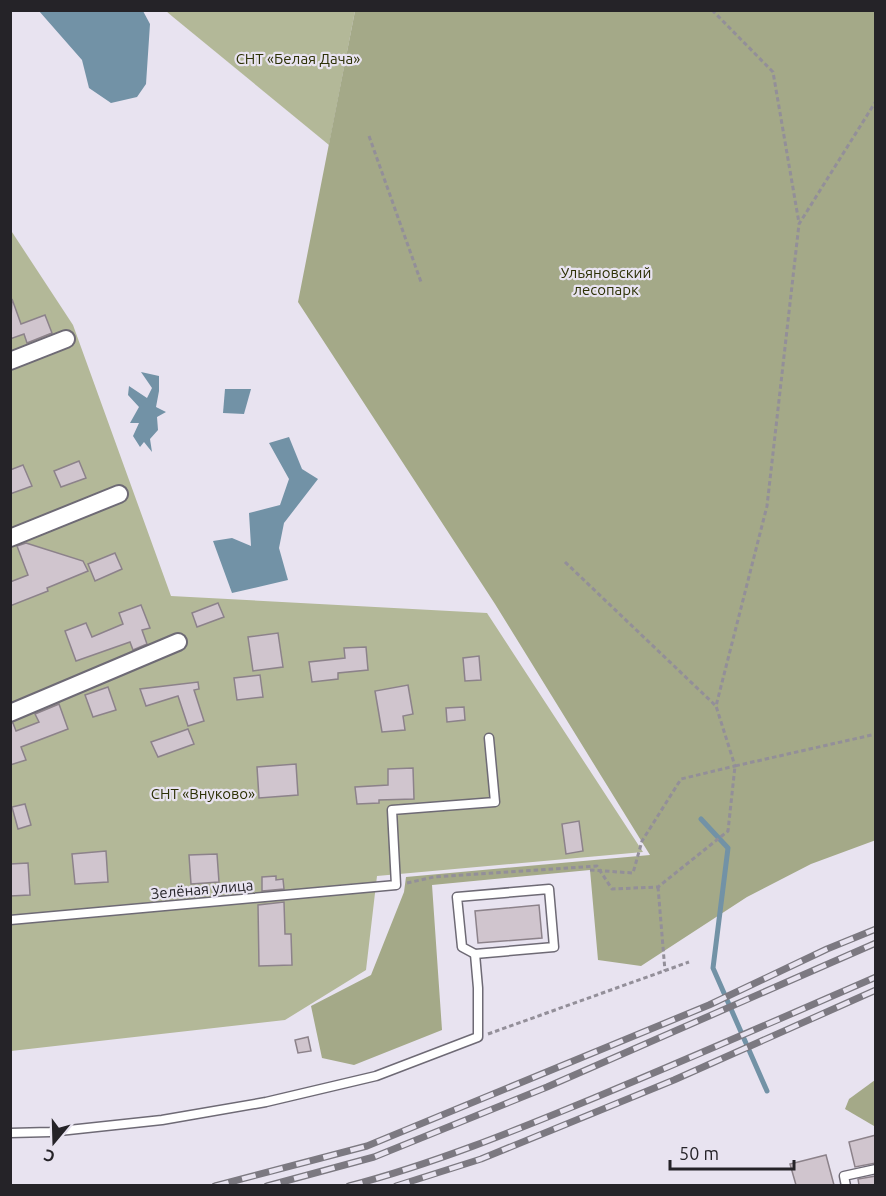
<svg xmlns="http://www.w3.org/2000/svg" width="886" height="1196" viewBox="0 0 886 1196" font-family="Ubuntu,sans-serif">
<style>
.green{fill:#b3b898}
.forest{fill:#a4a988}
.water{fill:#7292a6}
.lines{fill:none;stroke-linecap:round;stroke-linejoin:round}
.stream{stroke:#7292a6;stroke-width:5}
.building{fill:#d0c5ce;stroke:#8c828a;stroke-width:1.5}
.lane-casing{stroke:#6e6a75;stroke-width:11}
.street-casing{stroke:#6e6a75;stroke-width:20}
.path{stroke:#938f99;stroke-width:3;stroke-dasharray:4.5 3;stroke-linecap:butt}
.lane{stroke:#fff;stroke-width:8}
.street{stroke:#fff;stroke-width:16}
.rail-casing{stroke:#7c7981;stroke-width:7}
.rail{stroke:#e8e3f0;stroke-width:4.5;stroke-dasharray:14;stroke-linecap:butt}
.labels{text-anchor:middle;dominant-baseline:central;stroke-width:4.5;stroke-linejoin:round;paint-order:stroke}
.park-label{font-size:15px;fill:#2d3106;stroke:#e8e3f0}
.street-label{font-size:15px;fill:#252328;stroke:#e8e3f0}
</style>
<rect width="100%" height="100%" fill="#e8e3f0"/>
<!-- green -->
<g class="green">
<path d="M166,11H355L329,145L173,17Z"/>
<path d="M10,229L73,325L171,596L487,613L643,852L377,876L366,970L285,1020L11,1051Z"/>
</g>
<!-- forest -->
<g class="forest">
<path d="M355,11H875L876,840L811,864L747,897L641,966L598,960L590,870L432,885L442,1030L354,1065L322,1058L311,1006L371,975L404,892L406,877L650,855L495,604L298,302Z"/>
<path d="M875,1080L876,1126H874L845,1109L849,1099Z"/>
</g>
<!-- water -->
<g class="water">
<path d="M39,11H143L150,24L146,84L137,97L111,103L89,88L82,60Z"/>
<path d="M141,372L159,376V391L156,407L166,412L157,417L158,430L150,439L152,452L144,442L140,447L133,436L139,423H130L139,407L128,395L129,386L147,398L152,388Z"/>
<path d="M225,389H251L244,414L223,413Z"/>
<path d="M289,437L302,469L318,479L284,523L279,548L288,580L232,593L213,541L232,538L251,546L249,513L280,505L289,479L269,443Z"/>
</g>
<g class="lines">
<!-- stream -->
<path class="stream" d="M701,819L728,848L713,968L767,1091"/>
</g>
<!-- building -->
<g class="building">
<path d="M12,299L21,324L45,315L52,333L27,343L24,334L10,339Z"/>
<path d="M79,461L86,478L61,487L54,471Z"/>
<path d="M23,465L32,486L10,494V470Z"/>
<path d="M26,543L83,561L88,571L47,588L48,591L10,606V582L28,575L17,546Z"/>
<path d="M115,553L122,569L95,581L88,564Z"/>
<path d="M218,603L224,617L197,627L192,613Z"/>
<path d="M141,605L150,628L142,630L147,644L133,650L130,642L76,661L65,631L86,623L92,637L123,624L119,613Z"/>
<path d="M278,633L283,667L253,671L248,637Z"/>
<path d="M366,647L368,670L338,673V679L312,682L309,662L345,658L344,648Z"/>
<path d="M479,656L481,680L465,681L463,658Z"/>
<path d="M260,675L263,697L237,700L234,678Z"/>
<path d="M198,682L199,689L194,690L204,721L188,726L178,696L146,706L140,689Z"/>
<path d="M408,685L413,714L403,716L405,730L382,732L375,691Z"/>
<path d="M108,687L116,710L93,717L85,695Z"/>
<path d="M59,704L68,729L21,747L26,760L10,765V723H13L16,731L39,722L35,714Z"/>
<path d="M464,707L465,720L447,722L446,708Z"/>
<path d="M188,729L194,744L158,757L151,742Z"/>
<path d="M296,764L298,795L259,798L257,767Z"/>
<path d="M413,768L414,799L379,800V803L357,804L355,787L388,785V769Z"/>
<path d="M25,804L31,825L18,829L12,807Z"/>
<path d="M579,821L583,851L566,854L562,824Z"/>
<path d="M106,851L108,882L75,884L72,854Z"/>
<path d="M217,854L219,882L191,884L189,855Z"/>
<path d="M28,863L30,895L10,896V864Z"/>
<path d="M276,876V880L283,879L284,889L262,891V877Z"/>
<path d="M284,902L285,934H291L292,965L259,966L258,905Z"/>
<path d="M539,905L542,938L478,943L475,911Z"/>
<path d="M308,1037L311,1051L298,1053L295,1040Z"/>
<path d="M876,1135V1163L855,1167L849,1142Z"/>
<path d="M826,1155L834,1185H796L790,1164Z"/>
<path d="M876,1176V1185H859L858,1179Z"/>
</g>
<g class="lines">
<!-- lane casing -->
<g class="lane-casing">
<g id="lane">
<path d="M549,889L554,947L475,954L462,947L457,897Z"/>
<path d="M10,920L396,885L392,810L495,802L489,738"/>
<path d="M10,1133L50,1132L162,1120L266,1102L376,1076L478,1037V988L475,954"/>
<path d="M846,1186L844,1176L876,1169"/>
</g>
</g>
<!-- street casing -->
<g class="street-casing">
<g id="street">
<path d="M10,361L66,339"/>
<path d="M10,538L119,494"/>
<path d="M10,713L178,642"/>
</g>
</g>
<!-- path -->
<g class="path">
<path d="M712,10L773,72L799,223"/>
<path d="M369,136L421,282"/>
<path d="M565,562L716,706"/>
<path d="M590,870L633,873L642,841L681,779L735,766L716,706L767,506L799,224L876,101"/>
<path d="M407,883L434,877L597,866L612,889L658,887L728,831L735,766L876,734"/>
<path d="M658,887L665,971"/>
<path d="M488,1034L689,962"/>
</g>
<!-- lane -->
<use href="#lane" class="lane"/>
<!-- street -->
<use href="#street" class="street"/>
<!-- rail casing -->
<g class="rail-casing">
<g id="rail">
<path d="M215,1186L367,1146L709,1005L827,949L876,929"/>
<path d="M267,1186L374,1157L547,1087L876,943"/>
<path d="M349,1186C433,1164 514,1131 594,1098C688,1059 782,1018 876,977"/>
<path d="M396,1186L481,1159L674,1080L876,990"/>
</g>
</g>
<!-- rail -->
<use href="#rail" class="rail"/>
</g>
<g class="labels">
<!-- park labels -->
<g class="park-label">
<text x="298" y="58">СНТ «Белая Дача»</text>
<text x="606" y="272">Ульяновский<tspan x="606" dy="17">лесопарк</tspan></text>
<text x="203" y="793">СНТ «Внуково»</text>
</g>
<!-- street labels -->
<g class="street-label">
<text transform="translate(202 889) rotate(-5)">Зелёная улица</text>
</g>
</g>
<!-- border -->
<rect width="886" height="1196" fill="none" stroke="#252328" stroke-width="24"/>
<!-- north arrow -->
<g transform="translate(54 1142) rotate(199)" stroke="#e8e3f0" stroke-width="4.5" paint-order="stroke">
<path d="M0-4.5L10 22L0 15L-10 22Z" fill="#252328"/>
<text y="-9" font-size="16" font-weight="bold" text-anchor="middle" fill="#252328">С</text>
</g>
<!-- scale -->
<path d="M670 1160v9h124v-9" fill="none" stroke="#252328" stroke-width="3"/>
<text x="679" y="1160" font-size="18" fill="#252328" stroke="#e8e3f0" stroke-width="4.5" paint-order="stroke">50 m</text>
</svg>
